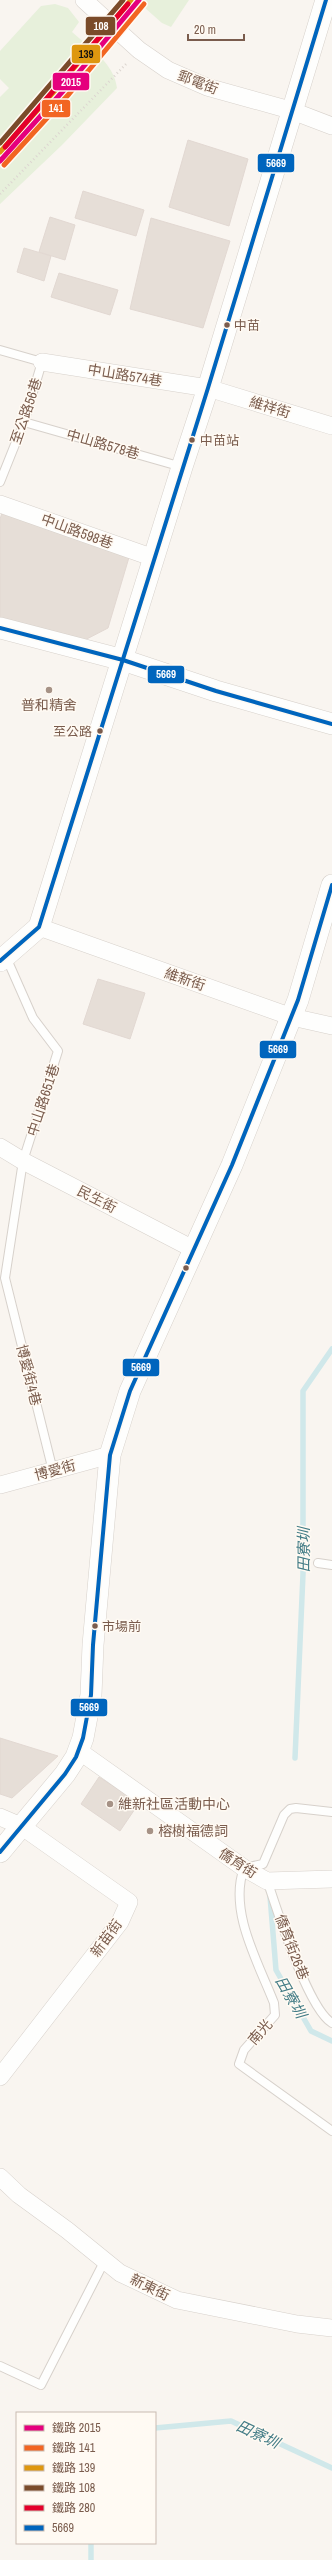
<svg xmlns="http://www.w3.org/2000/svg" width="332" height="2560" viewBox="0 0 332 2560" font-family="'Archivo Narrow','Noto Sans TC',sans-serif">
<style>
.green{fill:#e7f0db}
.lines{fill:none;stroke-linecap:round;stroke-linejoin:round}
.stream{stroke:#d0e8ea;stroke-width:5.5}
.building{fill:#e6ded7;stroke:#e2d8d2}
.service-casing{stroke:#d7d1cb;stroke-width:10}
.minor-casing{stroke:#d7d1cb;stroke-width:18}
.tertiary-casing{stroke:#d7d1cb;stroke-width:22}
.path{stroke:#dcd5d0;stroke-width:2.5;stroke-dasharray:1 3;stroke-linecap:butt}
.service{stroke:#fefefd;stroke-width:8}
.minor{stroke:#fefefd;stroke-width:17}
.tertiary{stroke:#fefefd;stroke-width:21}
.bus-1-casing{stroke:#fffaf3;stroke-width:7}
.bus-1{stroke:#0065bd;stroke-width:4}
.rail-1-casing{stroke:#fffaf3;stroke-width:8}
.rail-2-casing{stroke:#fffaf3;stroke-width:8}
.rail-3-casing{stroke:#fffaf3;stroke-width:8}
.rail-4-casing{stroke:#fffaf3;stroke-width:8}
.rail-5-casing{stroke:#fffaf3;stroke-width:8}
.rail-1{stroke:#e5007d;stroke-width:5}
.rail-2{stroke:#f26522;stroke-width:5}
.rail-3{stroke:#de970f;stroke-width:5}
.rail-4{stroke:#7a4b2a;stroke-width:5}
.rail-5{stroke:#e4002b;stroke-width:5}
.bus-dot{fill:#7a5c4d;stroke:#fffaf3;stroke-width:1.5}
.poi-dot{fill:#a69286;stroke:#fffaf3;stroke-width:1.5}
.labels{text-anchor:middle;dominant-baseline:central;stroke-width:3;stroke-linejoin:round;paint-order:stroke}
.bus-label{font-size:13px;fill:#7a5c4d;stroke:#fffaf3;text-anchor:start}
.street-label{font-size:14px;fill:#7a5c4d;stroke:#fffaf3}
.poi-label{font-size:14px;fill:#7a5c4d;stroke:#fffaf3;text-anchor:start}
.water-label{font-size:15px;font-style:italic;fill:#437c86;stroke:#fffaf3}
.line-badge{stroke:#fffaf3;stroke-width:1.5}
.badge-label{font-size:11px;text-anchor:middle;font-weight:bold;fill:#fff}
.pale-badge-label{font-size:11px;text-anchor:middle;font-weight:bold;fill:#111}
</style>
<rect width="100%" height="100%" fill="#f9f5f0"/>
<!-- green -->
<g class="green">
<path d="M136,0H189L171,27L162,23Z"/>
<path d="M55,4L68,8L79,22L72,32C90,48 114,63 117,88L62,145L0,204V97L9,88L0,79V51L41,6Z"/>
</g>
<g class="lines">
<!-- stream -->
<g class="stream">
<path d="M295,1758L303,1574V1391L332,1349"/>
<path d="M270,1896L276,1970L311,2031L332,2041"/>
<path d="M155,2428L231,2421L332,2468"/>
<path d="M91,2543V2560"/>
</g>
</g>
<!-- building -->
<g class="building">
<path d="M188,140L248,159L229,226L169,207Z"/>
<path d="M83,191L144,210L136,236L75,218Z"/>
<path d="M50,217L75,225L65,260L39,252Z"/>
<path d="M151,218L230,241L203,328L130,309Z"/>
<path d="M24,248L51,256L44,281L17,272Z"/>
<path d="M59,273L118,290L110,315L51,297Z"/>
<path d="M2,513L130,554L108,628L77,644L0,621V519Z"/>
<path d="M98,979L145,993L130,1039L83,1024Z"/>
<path d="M0,1738L58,1756L12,1798L0,1794Z"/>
<path d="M99,1777L139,1803L120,1831L81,1804Z"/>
</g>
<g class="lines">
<!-- service casing -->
<g class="service-casing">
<g id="service">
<path d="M0,350L42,362L24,422L0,482"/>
<path d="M24,422L182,467"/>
<path d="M6,957L33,1018L58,1051L23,1161L5,1278L53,1471"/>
<path d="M318,1563L332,1565"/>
<path d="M332,1812L296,1808L290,1809L284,1815L263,1864L244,1868C228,1911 259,1964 274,2003L275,2015L244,2050L239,2064L332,2131"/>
<path d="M267,1880C277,1910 308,2009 332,2023"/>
<path d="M0,2366L41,2385L105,2260"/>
</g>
</g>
<!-- minor casing -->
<g class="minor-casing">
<g id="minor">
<path d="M84,0L139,50L168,70L207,87L290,110L332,126"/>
<path d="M42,362L208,388L332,426"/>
<path d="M0,504L154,558"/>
<path d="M39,927L292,1017L332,1026"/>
<path d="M0,1147L23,1161L195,1250"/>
<path d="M0,1485L110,1455"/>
<path d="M79,1751L244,1868L267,1881L332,1879"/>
<path d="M0,1817L21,1826L129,1902L120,1922L0,2077"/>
<path d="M0,2177L19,2195L67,2230L120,2273L177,2300L297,2324L332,2328"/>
</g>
</g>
<!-- tertiary casing -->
<g class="tertiary-casing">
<g id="tertiary">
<path d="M0,628L123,660L216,691L332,724"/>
<path d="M0,961L39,927L182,467L208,388L326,0"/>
<path d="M0,1852L65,1774L76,1757L83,1738L91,1695L93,1645L110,1455L130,1391L232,1165L298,1000L332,885"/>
</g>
</g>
<!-- path -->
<path class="path" d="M0,194L128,62"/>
<!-- service -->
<use href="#service" class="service"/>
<!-- minor -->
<use href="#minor" class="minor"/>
<!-- tertiary -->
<use href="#tertiary" class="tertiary"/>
<!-- bus-1 casing -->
<g class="bus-1-casing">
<g id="bus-1">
<path d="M0,628L123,660L216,691L332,724"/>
<path d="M0,961L39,927L208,388L326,0"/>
<path d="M0,1852L65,1774L76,1757L83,1738L91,1695L93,1645L110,1455L130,1391L232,1165L298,1000L332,885"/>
</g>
</g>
<!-- bus-1 -->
<use href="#bus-1" class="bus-1"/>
<!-- rail-1 casing -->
<g class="rail-1-casing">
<path id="rail-1" d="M0,161L64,90L139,0"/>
</g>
<!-- rail-2 casing -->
<g class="rail-2-casing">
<path id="rail-2" d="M4,165L69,94L144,4"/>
</g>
<!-- rail-3 casing -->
<g class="rail-3-casing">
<path id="rail-3" d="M0,152L59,86L131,0"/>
</g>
<!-- rail-4 casing -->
<g class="rail-4-casing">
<path id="rail-4" d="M0,143L123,0"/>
</g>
<!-- rail-5 casing -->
<g class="rail-5-casing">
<path id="rail-5" d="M5,147L128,4"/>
</g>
<!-- rail-1 -->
<use href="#rail-1" class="rail-1"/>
<!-- rail-2 -->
<use href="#rail-2" class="rail-2"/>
<!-- rail-3 -->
<use href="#rail-3" class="rail-3"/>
<!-- rail-4 -->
<use href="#rail-4" class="rail-4"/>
<!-- rail-5 -->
<use href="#rail-5" class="rail-5"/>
</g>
<!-- markers -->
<g class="bus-dot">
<circle cx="227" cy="325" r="3.5"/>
<circle cx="192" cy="440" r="3.5"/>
<circle cx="100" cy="731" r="3.5"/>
<circle cx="186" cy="1268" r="3.5"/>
<circle cx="95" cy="1626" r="3.5"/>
</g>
<g class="poi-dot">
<circle cx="49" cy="690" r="4"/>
<circle cx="110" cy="1804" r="4"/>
<circle cx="150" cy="1831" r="4"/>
</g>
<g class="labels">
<!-- bus labels -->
<g class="bus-label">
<text x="234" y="325">中苗</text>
<text x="200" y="440">中苗站</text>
<text x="92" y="731" text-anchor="end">至公路</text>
<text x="102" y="1626">市場前</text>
</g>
<!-- street labels -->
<g class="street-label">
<text transform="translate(198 82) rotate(21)">郵電街</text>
<text transform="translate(125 375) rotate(9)">中山路574巷</text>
<text transform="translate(270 407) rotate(17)">維祥街</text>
<text transform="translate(26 411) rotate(-71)">至公路56巷</text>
<text transform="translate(103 444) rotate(16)">中山路578巷</text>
<text transform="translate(77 531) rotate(20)">中山路598巷</text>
<text transform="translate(185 979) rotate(19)">維新街</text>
<text transform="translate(43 1100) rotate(-72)">中山路651巷</text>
<text transform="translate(97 1199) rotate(27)">民生街</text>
<text transform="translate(29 1375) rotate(76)">博愛街4巷</text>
<text transform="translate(55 1470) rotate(-15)">博愛街</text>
<text transform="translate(238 1863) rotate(33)">僑育街</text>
<text transform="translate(106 1938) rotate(-54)">新苗街</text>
<text transform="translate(292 1947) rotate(69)">僑育街26巷</text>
<text transform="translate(260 2032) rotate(-49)">南光</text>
<text transform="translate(150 2287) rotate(26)">新東街</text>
</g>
<!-- poi labels -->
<g class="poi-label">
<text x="49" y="705" text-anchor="middle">普和精舍</text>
<text x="118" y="1804">維新社區活動中心</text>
<text x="158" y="1831">榕樹福德詞</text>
</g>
<!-- water labels -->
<g class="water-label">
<text transform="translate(303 1550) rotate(-90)">田寮圳</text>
<text transform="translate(291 1997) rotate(60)">田寮圳</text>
<text transform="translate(258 2434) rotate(25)">田寮圳</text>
</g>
</g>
<g class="line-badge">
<rect x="85" y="16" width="31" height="20" rx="4" fill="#7a4b2a"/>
<rect x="71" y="44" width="30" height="20" rx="4" fill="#de970f"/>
<rect x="52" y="72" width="38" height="19" rx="4" fill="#e5007d"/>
<rect x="41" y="99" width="30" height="19" rx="4" fill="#f26522"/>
<rect x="257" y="153" width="38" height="20" rx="4" fill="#0065bd"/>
<rect x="147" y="665" width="38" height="19" rx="4" fill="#0065bd"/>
<rect x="259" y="1040" width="38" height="19" rx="4" fill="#0065bd"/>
<rect x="122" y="1358" width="38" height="19" rx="4" fill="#0065bd"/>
<rect x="70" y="1698" width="38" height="19" rx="4" fill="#0065bd"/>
</g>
<g class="badge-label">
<text x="101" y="30">108</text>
<text x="71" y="86">2015</text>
<text x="56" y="112">141</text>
<text x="276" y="167">5669</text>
<text x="166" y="678">5669</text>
<text x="278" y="1053">5669</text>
<text x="141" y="1371">5669</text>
<text x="89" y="1711">5669</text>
</g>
<g class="pale-badge-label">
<text x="86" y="58">139</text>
</g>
<!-- legend -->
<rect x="16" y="2412" width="140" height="132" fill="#fffaf3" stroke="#cabbb1"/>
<rect x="24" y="2425" width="20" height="6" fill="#e5007d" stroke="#cabbb1"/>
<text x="52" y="2432" font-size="12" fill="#7a5c4d">鐵路 2015</text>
<rect x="24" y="2445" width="20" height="6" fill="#f26522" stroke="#cabbb1"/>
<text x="52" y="2452" font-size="12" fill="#7a5c4d">鐵路 141</text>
<rect x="24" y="2465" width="20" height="6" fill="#de970f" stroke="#cabbb1"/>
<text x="52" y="2472" font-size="12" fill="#7a5c4d">鐵路 139</text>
<rect x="24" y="2485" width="20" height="6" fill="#7a4b2a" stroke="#cabbb1"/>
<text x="52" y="2492" font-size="12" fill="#7a5c4d">鐵路 108</text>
<rect x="24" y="2505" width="20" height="6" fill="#e4002b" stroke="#cabbb1"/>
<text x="52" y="2512" font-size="12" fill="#7a5c4d">鐵路 280</text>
<rect x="24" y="2525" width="20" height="6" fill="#0065bd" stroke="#cabbb1"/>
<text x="52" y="2532" font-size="12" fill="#7a5c4d">5669</text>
<!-- scale -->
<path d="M188 34v6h56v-6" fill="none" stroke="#7a5c4d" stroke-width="2"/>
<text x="194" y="34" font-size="12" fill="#7a5c4d" stroke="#fffaf3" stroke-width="3" paint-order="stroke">20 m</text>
</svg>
